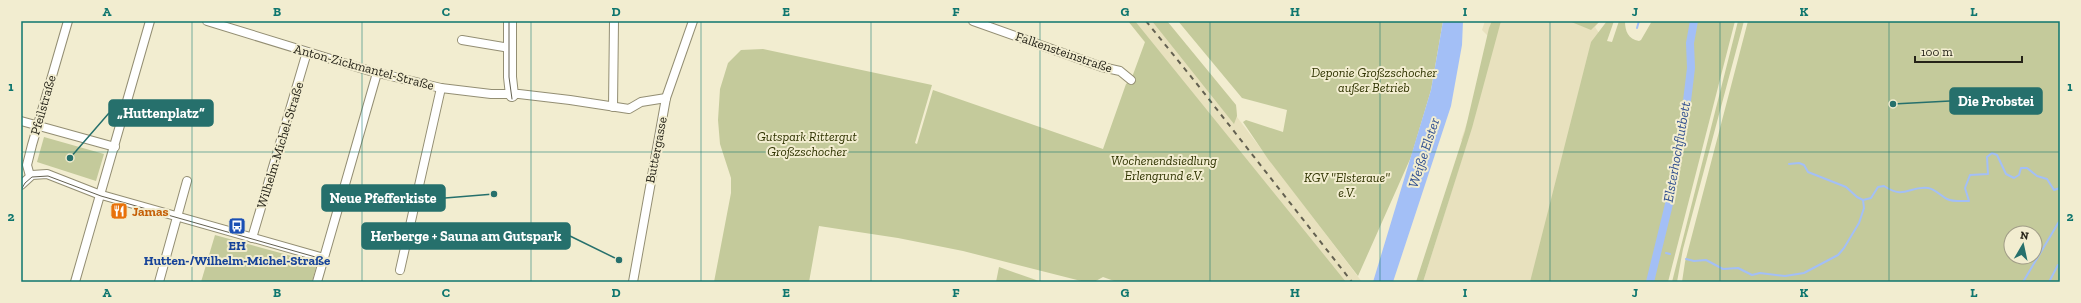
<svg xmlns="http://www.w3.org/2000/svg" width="2081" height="303" viewBox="0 0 2081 303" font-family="'Zilla Slab',serif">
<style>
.built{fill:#e8e1be}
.green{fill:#c4ca9b;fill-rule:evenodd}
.water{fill:#a3bff6}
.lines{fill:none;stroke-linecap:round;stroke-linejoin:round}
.stream{stroke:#a3bff6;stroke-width:2}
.canal{stroke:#a3bff6;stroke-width:8}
.street-casing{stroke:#938e73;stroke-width:10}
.secondary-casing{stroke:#938e73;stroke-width:14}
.street{stroke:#fff;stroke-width:8}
.secondary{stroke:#fff;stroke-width:12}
.tram{stroke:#646151;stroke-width:1}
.rail{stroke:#646151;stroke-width:2;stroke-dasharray:5 5;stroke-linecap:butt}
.grid{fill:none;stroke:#0f766e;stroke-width:1;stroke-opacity:0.55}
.labels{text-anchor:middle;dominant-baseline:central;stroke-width:4;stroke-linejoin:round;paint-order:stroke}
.street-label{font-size:13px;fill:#252318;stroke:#f2edd0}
.park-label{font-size:13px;font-style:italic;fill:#2f3300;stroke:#f2edd0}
.food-label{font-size:13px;font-weight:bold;fill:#c56008;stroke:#f2edd0;text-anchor:start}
.transit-label{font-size:13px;font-weight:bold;fill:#164399;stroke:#f2edd0}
.water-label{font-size:14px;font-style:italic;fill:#2f4e8f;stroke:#f2edd0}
.leader{fill:none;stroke:#26706c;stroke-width:1.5}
.callout-dot{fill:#26706c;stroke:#f2edd0;stroke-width:1.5}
.callout{fill:#26706c;stroke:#26706c;stroke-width:1.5}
.callout-label{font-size:14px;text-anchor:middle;font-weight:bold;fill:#fff}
.neatline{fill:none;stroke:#0f766e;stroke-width:1.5}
.grid-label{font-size:13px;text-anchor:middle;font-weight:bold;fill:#0f766e}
</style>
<rect width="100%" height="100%" fill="#f2edd0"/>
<!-- built -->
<g class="built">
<path d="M1128,21H1167L1236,105L1237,117L1362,282H1334Z"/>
<path d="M1485,21H1600L1595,27L1599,33L1536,282H1423L1467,142L1461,140L1471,111L1488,36L1482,30Z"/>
</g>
<!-- green -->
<g class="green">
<path d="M1128,21H1135L1346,282H1117L1103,277L1094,282H1085L963,251L898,238L819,226L809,282H714L731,193V178L720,144L718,120L720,89L728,63L741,50L763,49L932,85L915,143L917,144L933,90L1103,149L1126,84L1131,80L1145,42Z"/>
<path d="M1152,21H1167L1236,105L1237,116L1234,124Z"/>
<path d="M1178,21H1443L1431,90L1411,157L1358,276L1268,159L1243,122L1246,120L1283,132L1287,110L1242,98Z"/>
<path d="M1492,21H1501L1472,128L1423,282H1416L1465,131L1489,28Z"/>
<path d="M1569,21H1600L1591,30Z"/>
<path d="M1607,21H1614L1607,41L1612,42L1619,21H1625C1625,31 1628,39 1639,41L1641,40L1652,21H1735L1668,282H1530L1591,42Z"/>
<path d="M1738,21H1744L1683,249L1677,282H1672Z"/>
<path d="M1748,21H2060V282H1682L1685,262ZM2011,233H2035V257H2011Z"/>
<path d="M44,137L104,154L96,181L37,162Z"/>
<path d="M215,235L317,263L312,282H201Z"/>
<path d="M999,267L1039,281L1038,282H996Z"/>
</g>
<!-- water -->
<path class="water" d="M1443,21H1463L1462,45L1451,106L1393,282H1373L1431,90Z"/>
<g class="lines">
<!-- stream -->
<g class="stream">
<path d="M1637,28L1639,21"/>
<path d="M1789,164L1799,163L1804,165L1808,172L1846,187L1857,197L1863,200L1871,198L1878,187L1884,186C1905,200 1908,186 1928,188C1935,189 1941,196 1947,199C1953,202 1962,201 1969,201L1965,188L1970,175L1988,174L1987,157L1992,153L1997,155L2006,174L2014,178L2019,175L2021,168H2027L2037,176L2047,179L2054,190L2060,188"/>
<path d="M1666,253L1670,254"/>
<path d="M1686,259L1694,261L1706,260L1723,269L1738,268L1752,275L1760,273L1785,276L1804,273L1838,255L1844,248L1859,223L1864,208L1863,200"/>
<path d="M2023,282L2060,220"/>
<path d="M2049,282L2058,265H2060"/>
</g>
<!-- canal -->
<path class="canal" d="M1650,282L1670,200L1687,101L1691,68L1690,43L1694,21"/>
<!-- street casing -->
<g class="street-casing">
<g id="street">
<path d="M207,21L370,71L441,88L491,94H519L570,100L629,109L641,102L666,98"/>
<path d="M973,21L1102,67L1120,71L1131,80"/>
<path d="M462,40L510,48"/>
<path d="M613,107L614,21"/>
<path d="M21,121L115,147"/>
<path d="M30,176L27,165L32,145L68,21"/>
<path d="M21,185L32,175L47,174L98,194L324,258"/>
<path d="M252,238L307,52"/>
<path d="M400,270L441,88"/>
<path d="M75,282L150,21"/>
<path d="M159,282L187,181"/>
<path d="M317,282L377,73"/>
<path d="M633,282L666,98L693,21"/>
</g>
</g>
<!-- secondary casing -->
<g class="secondary-casing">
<path id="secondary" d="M510,21V77L512,95"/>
</g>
<!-- street -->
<use href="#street" class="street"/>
<!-- secondary -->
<use href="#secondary" class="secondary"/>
<!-- tram -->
<g class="tram">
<path d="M509,21V77L512,99"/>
<path d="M21,190L25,183L32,177L48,176L101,196L326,260"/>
</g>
<!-- rail -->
<path class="rail" d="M1146,21L1197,84L1352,282"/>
</g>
<!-- grid -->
<path class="grid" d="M192,21V282M362,21V282M531,21V282M701,21V282M871,21V282M1040,21V282M1210,21V282M1380,21V282M1550,21V282M1720,21V282M1889,21V282M21,152H2060"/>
<!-- icons -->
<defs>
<g id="restaurant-square" transform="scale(0.9)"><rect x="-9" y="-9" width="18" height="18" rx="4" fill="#e8710a" stroke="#f2edd0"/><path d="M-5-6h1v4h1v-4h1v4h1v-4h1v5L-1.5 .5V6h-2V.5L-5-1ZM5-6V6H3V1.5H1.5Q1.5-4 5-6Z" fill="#fff"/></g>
<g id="bus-square" transform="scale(0.9)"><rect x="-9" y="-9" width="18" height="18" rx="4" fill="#1a4fb4" stroke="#f2edd0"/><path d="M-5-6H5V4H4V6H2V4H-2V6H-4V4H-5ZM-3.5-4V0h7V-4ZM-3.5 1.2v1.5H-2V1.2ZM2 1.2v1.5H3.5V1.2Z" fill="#fff"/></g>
</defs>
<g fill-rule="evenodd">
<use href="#restaurant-square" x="119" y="211"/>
<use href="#bus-square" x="237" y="226"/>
</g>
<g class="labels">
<!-- street labels -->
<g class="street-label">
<text transform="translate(1064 52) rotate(19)">Falkensteinstraße</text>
<text transform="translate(364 67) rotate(15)">Anton-Zickmantel-Straße</text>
<text transform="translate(43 105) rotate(-74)">Pfeilstraße</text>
<text transform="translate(280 145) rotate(-73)">Wilhelm-Michel-Straße</text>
<text transform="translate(656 150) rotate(-79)">Buttergasse</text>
</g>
<!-- park labels -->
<g class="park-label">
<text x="1374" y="72">Deponie Großzschocher<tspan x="1374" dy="15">außer Betrieb</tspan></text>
<text x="807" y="136">Gutspark Rittergut<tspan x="807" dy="15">Großzschocher</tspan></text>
<text x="1164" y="160">Wochenendsiedlung<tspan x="1164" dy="15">Erlengrund e.V.</tspan></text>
<text x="1347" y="177">KGV "Elsteraue"<tspan x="1347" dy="15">e.V.</tspan></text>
</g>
<!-- food labels -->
<g class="food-label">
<text x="132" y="211">Jamas</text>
</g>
<!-- transit labels -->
<g class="transit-label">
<text x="237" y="245">EH<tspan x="237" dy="15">Hutten-/Wilhelm-Michel-Straße</tspan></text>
</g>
<!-- water labels -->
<g class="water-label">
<text transform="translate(1677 152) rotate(-80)">Elsterhochflutbett</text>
<text transform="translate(1424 153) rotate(-72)">Weiße Elster</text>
</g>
</g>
<!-- callouts -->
<path class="leader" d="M1893 104L1950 101M70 158L109 113M494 194L445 198M619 260L570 236"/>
<g class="callout-dot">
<circle cx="1893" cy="104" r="4"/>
<circle cx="70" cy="158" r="4"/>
<circle cx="494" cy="194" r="4"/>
<circle cx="619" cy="260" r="4"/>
</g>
<g class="callout">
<rect x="1950" y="88" width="92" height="26" rx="4"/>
<rect x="109" y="100" width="104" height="26" rx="4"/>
<rect x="322" y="185" width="123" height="26" rx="4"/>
<rect x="362" y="223" width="208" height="26" rx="4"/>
</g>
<g class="callout-label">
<text x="1996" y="106">Die Probstei</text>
<text x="161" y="118">„Huttenplatz“</text>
<text x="383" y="203">Neue Pfefferkiste</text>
<text x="466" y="241">Herberge + Sauna am Gutspark</text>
</g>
<!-- border -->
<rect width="2081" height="303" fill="none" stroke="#f2edd0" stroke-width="44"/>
<!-- north arrow -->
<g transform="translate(2023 245) rotate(9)"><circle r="19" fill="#f2edd0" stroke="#a09c86"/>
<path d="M0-3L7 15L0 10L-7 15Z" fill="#26706c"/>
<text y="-6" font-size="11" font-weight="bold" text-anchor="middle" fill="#252318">N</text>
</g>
<!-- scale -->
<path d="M1915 56v6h107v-6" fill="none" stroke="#252318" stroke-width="2"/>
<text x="1921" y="56" font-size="12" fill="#252318" stroke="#f2edd0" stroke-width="3" paint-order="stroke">100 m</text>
<rect x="22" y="22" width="2037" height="259" class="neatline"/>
<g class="grid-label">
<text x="107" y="16">A</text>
<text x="277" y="16">B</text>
<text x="446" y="16">C</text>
<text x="616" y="16">D</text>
<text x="786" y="16">E</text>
<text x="956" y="16">F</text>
<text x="1125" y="16">G</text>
<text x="1295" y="16">H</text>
<text x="1465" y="16">I</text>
<text x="1635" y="16">J</text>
<text x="1804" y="16">K</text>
<text x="1974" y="16">L</text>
<text x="11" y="91">1</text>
<text x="2070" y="91">1</text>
<text x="11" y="221">2</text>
<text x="2070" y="221">2</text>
<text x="107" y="297">A</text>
<text x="277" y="297">B</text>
<text x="446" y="297">C</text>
<text x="616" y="297">D</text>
<text x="786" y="297">E</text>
<text x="956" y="297">F</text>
<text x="1125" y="297">G</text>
<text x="1295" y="297">H</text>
<text x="1465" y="297">I</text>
<text x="1635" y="297">J</text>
<text x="1804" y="297">K</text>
<text x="1974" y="297">L</text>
</g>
</svg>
